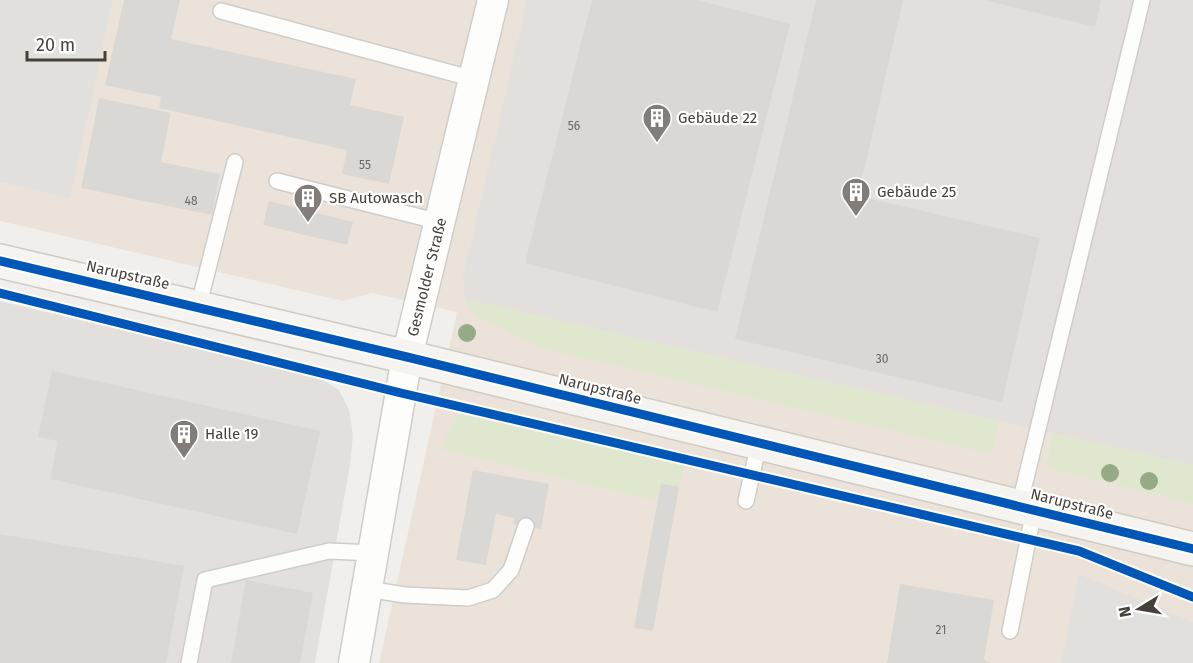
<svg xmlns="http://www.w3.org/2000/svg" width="1193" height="663" viewBox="0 0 1193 663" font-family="'Fira Sans',sans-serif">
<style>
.commercial{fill:#ebe3da}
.industrial{fill:#e2dfdc}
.green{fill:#dfe8cf}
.parking{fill:#e2e0dd}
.building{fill:#dad8d4}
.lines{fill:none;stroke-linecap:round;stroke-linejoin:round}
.lane-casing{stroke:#cfcdc9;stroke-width:18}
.street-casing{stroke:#cfcdc9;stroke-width:33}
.secondary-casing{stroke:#cfcbc4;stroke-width:36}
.lane{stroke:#fdfdfc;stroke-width:15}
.street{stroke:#fdfdfc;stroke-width:30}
.secondary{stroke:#f5f4f0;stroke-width:33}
.cycleway-casing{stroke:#fff;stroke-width:13}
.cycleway{stroke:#0057b8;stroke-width:9}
.tree{fill:#97aa86}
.labels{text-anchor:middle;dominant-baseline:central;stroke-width:4.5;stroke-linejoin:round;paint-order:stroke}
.number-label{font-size:12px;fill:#6c6760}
.poi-label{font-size:15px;fill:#464039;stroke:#fff;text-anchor:start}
.street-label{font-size:15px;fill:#464039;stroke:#fff}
</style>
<rect width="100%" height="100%" fill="#f1efec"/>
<!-- commercial -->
<path class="commercial" d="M0,0H1193V663H379L457,312L372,293L343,301L0,221Z"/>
<!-- industrial -->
<g class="industrial">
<path d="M527,0H1193V465L465,299L463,277Z"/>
<path d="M0,301L318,377L339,390L349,410L353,435L350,465L315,663H0Z"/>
</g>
<!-- green -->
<g class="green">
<path d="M465,299L999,421L991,454L541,348L474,315Z"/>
<path d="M459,414L684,465L679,487L661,484L657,501L440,449Z"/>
<path d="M1052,433L1193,465V504L1047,468Z"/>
</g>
<!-- parking -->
<g class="parking">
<path d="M0,0H113L70,198L0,182Z"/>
<path d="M1079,574L1193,622V663H1061Z"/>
</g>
<!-- building -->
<g class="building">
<path d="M124,0H180L171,39L356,79L350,105L404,117L389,184L342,174L347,150L159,108L161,97L105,85Z"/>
<path d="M592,0H697L790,24L717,312L525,263Z"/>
<path d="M816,0H903L858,196L1040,238L1002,402L735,339Z"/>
<path d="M984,0H1101L1095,27Z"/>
<path d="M99,98L171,113L161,162L220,174L212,215L81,188Z"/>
<path d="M269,201L353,222L347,245L263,225Z"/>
<path d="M52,371L320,431L297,534L50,479L58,441L38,437Z"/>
<path d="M473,470L549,484L541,529L513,524L514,518L496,514L486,565L456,560Z"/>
<path d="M661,483L679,487L653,631L634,628Z"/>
<path d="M0,534L184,566L166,663H0Z"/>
<path d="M246,580L313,593L300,663H231Z"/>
<path d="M900,584L994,600L984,660L992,663H887Z"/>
</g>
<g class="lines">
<!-- lane casing -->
<g class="lane-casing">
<g id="lane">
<path d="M221,11L474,79"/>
<path d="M277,181L440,222"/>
<path d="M198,308L235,162"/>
<path d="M746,501L759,443"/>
<path d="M1019,507L1142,0"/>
<path d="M367,589L405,595L468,598L493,590L511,570L526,526"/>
<path d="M1010,631L1034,510"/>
<path d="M189,663L205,580L329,551L373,553"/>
</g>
</g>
<!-- street casing -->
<g class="street-casing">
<path id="street" d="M354,663L407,357L493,0"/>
</g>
<!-- secondary casing -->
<g class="secondary-casing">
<path id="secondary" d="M0,261L407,357L1193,549"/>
</g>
<!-- lane -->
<use href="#lane" class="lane"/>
<!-- street -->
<use href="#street" class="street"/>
<!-- secondary -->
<use href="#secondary" class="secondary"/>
<!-- cycleway casing -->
<g class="cycleway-casing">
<g id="cycleway">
<path d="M0,261L407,357L1193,549"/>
<path d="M0,293L401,393L1079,551L1193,597"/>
</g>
</g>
<!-- cycleway -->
<use href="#cycleway" class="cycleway"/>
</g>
<!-- trees -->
<g class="tree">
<circle cx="467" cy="333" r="9"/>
<circle cx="1110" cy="473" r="9"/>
<circle cx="1149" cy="481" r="9"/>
</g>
<!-- icons -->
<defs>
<g id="building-pin" transform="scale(1.5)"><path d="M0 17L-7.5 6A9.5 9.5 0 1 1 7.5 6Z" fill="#827d78" stroke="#fff"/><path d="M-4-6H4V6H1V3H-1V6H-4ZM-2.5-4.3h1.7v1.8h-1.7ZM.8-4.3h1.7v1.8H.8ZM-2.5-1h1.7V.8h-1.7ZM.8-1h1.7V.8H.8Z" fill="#fff"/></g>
</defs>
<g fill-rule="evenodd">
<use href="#building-pin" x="657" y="118"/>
<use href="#building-pin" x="856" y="192"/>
<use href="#building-pin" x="308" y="198"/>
<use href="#building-pin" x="184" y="434"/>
</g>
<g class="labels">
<!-- number labels -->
<g class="number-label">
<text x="574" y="126">56</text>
<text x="365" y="165">55</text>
<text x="191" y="201">48</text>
<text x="882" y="359">30</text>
<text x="941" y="630">21</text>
</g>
<!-- poi labels -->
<g class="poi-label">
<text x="678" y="118">Gebäude 22</text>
<text x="877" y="192">Gebäude 25</text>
<text x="329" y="198">SB Autowasch</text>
<text x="205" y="434">Halle 19</text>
</g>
<!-- street labels -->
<g class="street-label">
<text transform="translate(128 275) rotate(13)">Narupstraße</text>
<text transform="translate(427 277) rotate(-76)">Gesmolder Straße</text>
<text transform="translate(600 389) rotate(14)">Narupstraße</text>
<text transform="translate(1072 504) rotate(14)">Narupstraße</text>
</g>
</g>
<!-- north arrow -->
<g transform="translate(1139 609) rotate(259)" stroke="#ffffff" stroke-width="4.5" paint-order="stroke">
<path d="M0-4.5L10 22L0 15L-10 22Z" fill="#464039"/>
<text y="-9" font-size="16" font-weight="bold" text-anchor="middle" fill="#464039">N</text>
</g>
<!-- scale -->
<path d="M27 51v9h78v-9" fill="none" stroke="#464039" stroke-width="3"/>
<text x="36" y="51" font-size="18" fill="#464039" stroke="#ffffff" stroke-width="4.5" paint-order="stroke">20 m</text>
</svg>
